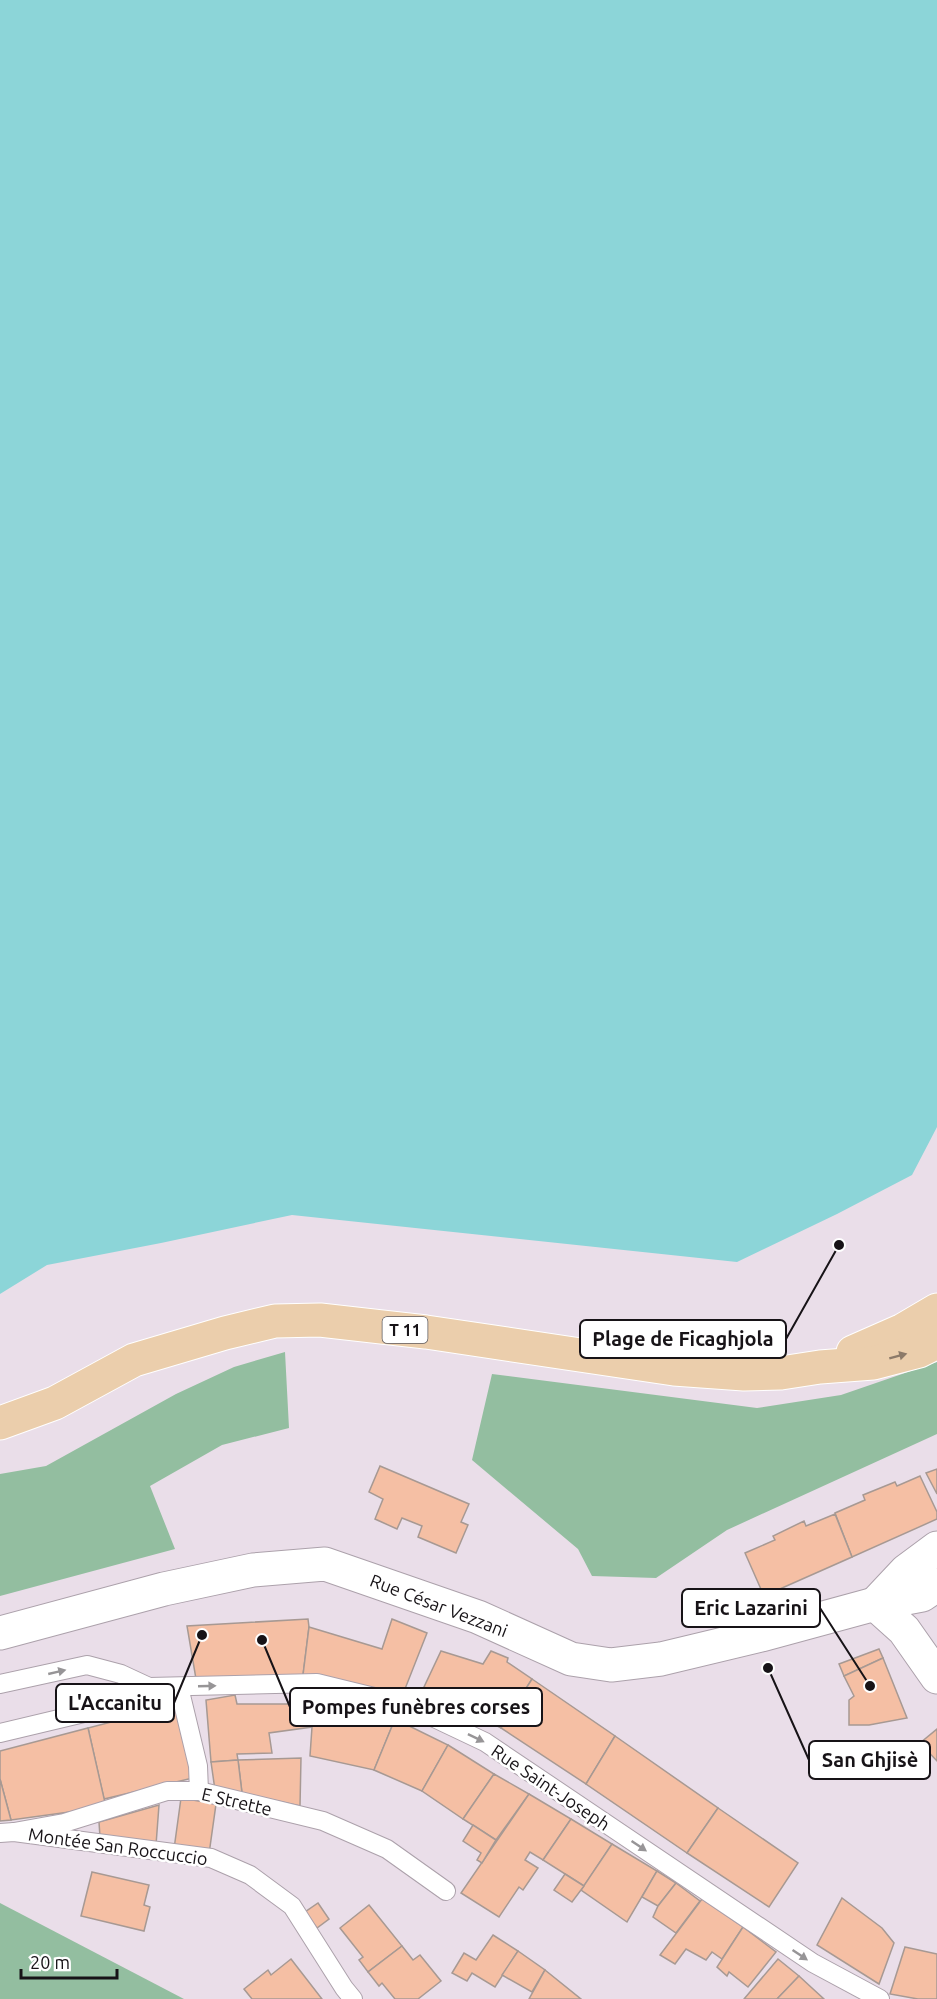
<svg xmlns="http://www.w3.org/2000/svg" width="937" height="1999" viewBox="0 0 937 1999" font-family="Ubuntu,sans-serif">
<style>
.green{fill:#93bea0}
.water{fill:#8cd5d8}
.building{fill:#f5bfa4;stroke:#a79993;stroke-width:1.5}
.lines{fill:none;stroke-linecap:round;stroke-linejoin:round}
.service-casing{stroke:#aca1ab;stroke-width:20}
.minor-casing{stroke:#aca1ab;stroke-width:35}
.secondary-casing{stroke:#aca1ab;stroke-width:35}
.primary-casing{stroke:#fff;stroke-width:35}
.service{stroke:#fff;stroke-width:18}
.minor{stroke:#fff;stroke-width:33}
.secondary{stroke:#fff;stroke-width:33}
.primary{stroke:#ebceac;stroke-width:33}
.oneway{fill:#8c7a69}
.oneway2{fill:#979597}
.labels{text-anchor:middle;dominant-baseline:central;stroke-width:5;stroke-linejoin:round;paint-order:stroke}
.shield{fill:#fff;stroke:#5d5a5d;stroke-width:1.5}
.shield-label{font-size:16px;font-weight:bold;fill:#171317}
.street-label{font-size:18px;fill:#171317;stroke:#fff}
.leader{fill:none;stroke:#171317;stroke-width:2}
.callout-dot{fill:#171317;stroke:#fff;stroke-width:2}
.callout{fill:#fff;stroke:#171317;stroke-width:2}
.callout-label{font-size:20px;text-anchor:middle;font-weight:bold;fill:#171317}
</style>
<rect width="100%" height="100%" fill="#eadee9"/>
<!-- green -->
<g class="green">
<path d="M285,1352L289,1428L222,1445L150,1486L175,1549L0,1596V1474L46,1466L176,1394L234,1367Z"/>
<path d="M937,1362V1434L727,1530L656,1578L592,1576L578,1549L472,1460L492,1374L757,1408L841,1395Z"/>
<path d="M0,1903L184,1999H0Z"/>
</g>
<!-- water -->
<path class="water" d="M0,0H937V1127L912,1175L837,1214L737,1262L292,1215L161,1243L47,1265L0,1294Z"/>
<!-- building -->
<g class="building">
<path d="M380,1466L469,1504L461,1522L468,1525L456,1553L418,1537L422,1526L402,1518L397,1529L375,1519L383,1499L369,1492Z"/>
<path d="M937,1469V1494L926,1473Z"/>
<path d="M920,1476L937,1512V1519L852,1557L835,1513L865,1500L863,1495L895,1482L897,1486Z"/>
<path d="M835,1514L852,1557L764,1596L745,1553L775,1540L773,1536L804,1521L806,1526Z"/>
<path d="M308,1619L309,1627L303,1675L196,1679L187,1626Z"/>
<path d="M392,1619L427,1633L403,1694L303,1675L309,1627L382,1649Z"/>
<path d="M879,1649L883,1658L844,1676L839,1664Z"/>
<path d="M441,1651L483,1664L491,1651L508,1658L507,1662L532,1679L501,1728L424,1687Z"/>
<path d="M883,1658L907,1718L869,1725H849V1700L854,1696L844,1676Z"/>
<path d="M532,1679L615,1736L586,1784L501,1728Z"/>
<path d="M235,1695L237,1704H309L312,1727L269,1733L272,1753L237,1754L238,1760L211,1762L206,1700Z"/>
<path d="M309,1704L395,1719L374,1770L310,1756L312,1727Z"/>
<path d="M177,1705L197,1777L104,1799L88,1728Z"/>
<path d="M395,1719L448,1745L422,1791L374,1770Z"/>
<path d="M88,1728L106,1807L11,1820L0,1779V1751Z"/>
<path d="M937,1729V1761L920,1743Z"/>
<path d="M615,1736L718,1808L687,1853L586,1784Z"/>
<path d="M448,1745L494,1774L463,1819L422,1791Z"/>
<path d="M301,1758L300,1806L242,1793L238,1760Z"/>
<path d="M238,1760L242,1793L215,1790L211,1762Z"/>
<path d="M494,1774L529,1794L496,1840L463,1819Z"/>
<path d="M0,1779L11,1820L0,1821Z"/>
<path d="M529,1794L571,1819L543,1860L530,1852L525,1860L538,1868L523,1890L519,1887L499,1917L461,1893Z"/>
<path d="M181,1798L216,1804L209,1854L174,1849Z"/>
<path d="M159,1805L156,1845L100,1837L99,1822Z"/>
<path d="M718,1808L798,1863L769,1907L687,1853Z"/>
<path d="M571,1819L612,1844L584,1886L543,1860Z"/>
<path d="M473,1825L496,1840L482,1863L477,1860L481,1853L463,1841Z"/>
<path d="M612,1844L657,1871L627,1922L581,1890Z"/>
<path d="M657,1871L676,1883L658,1906L642,1897Z"/>
<path d="M92,1872L149,1885L144,1905L150,1907L144,1931L81,1916Z"/>
<path d="M565,1874L584,1886L572,1902L554,1890Z"/>
<path d="M676,1883L700,1901L676,1933L653,1917L658,1906Z"/>
<path d="M842,1898L882,1928L894,1943L879,1984L817,1945Z"/>
<path d="M702,1899L743,1927L722,1959L712,1952L706,1960L686,1949L675,1964L660,1955Z"/>
<path d="M318,1903L329,1919L317,1928L305,1912Z"/>
<path d="M369,1905L402,1946L368,1972L359,1960L363,1957L340,1928Z"/>
<path d="M743,1927L776,1952L748,1987L729,1972L727,1976L717,1967Z"/>
<path d="M493,1935L518,1951L495,1987L472,1973L467,1981L452,1973L464,1953L476,1960Z"/>
<path d="M402,1946L413,1960L420,1955L441,1981L418,1999H395L382,1983L379,1986L368,1972Z"/>
<path d="M905,1947L937,1954V1999H918L890,1994Z"/>
<path d="M518,1951L545,1970L532,1992L502,1975Z"/>
<path d="M291,1959L322,1999H252L244,1989L268,1970L271,1975Z"/>
<path d="M778,1959L799,1976L777,1999H744Z"/>
<path d="M545,1970L581,1999H529Z"/>
<path d="M799,1976L812,1988L824,1999H777Z"/>
</g>
<g class="lines">
<!-- service casing -->
<g class="service-casing">
<g id="service">
<path d="M0,1684L87,1665L121,1674L149,1687L317,1683L407,1705L485,1742L813,1963L880,1999"/>
<path d="M179,1687L198,1766L199,1791"/>
<path d="M0,1733L126,1703L149,1687"/>
<path d="M14,1832L64,1823L167,1791H199L323,1821L387,1849L446,1891"/>
<path d="M0,1833L14,1832L211,1858L250,1875L292,1906L344,1988L353,1999"/>
</g>
</g>
<!-- minor casing -->
<g class="minor-casing">
<path id="minor" d="M875,1604L904,1630L937,1677"/>
</g>
<!-- secondary casing -->
<g class="secondary-casing">
<g id="secondary">
<path d="M875,1604L906,1571L937,1548"/>
<path d="M0,1633L164,1589L253,1570L325,1564L478,1617L571,1659L611,1665L661,1659L761,1635L875,1604L922,1595L937,1585"/>
</g>
</g>
<!-- primary casing -->
<g class="primary-casing">
<g id="primary">
<path d="M853,1352L903,1330L937,1310"/>
<path d="M0,1423L55,1403L134,1360L225,1333L275,1321L320,1320L426,1332L674,1369L744,1374L781,1373L820,1367L873,1363L919,1351L937,1342"/>
</g>
</g>
<!-- service -->
<use href="#service" class="service"/>
<!-- minor -->
<use href="#minor" class="minor"/>
<!-- secondary -->
<use href="#secondary" class="secondary"/>
<!-- primary -->
<use href="#primary" class="primary"/>
</g>
<!-- one-way arrows -->
<defs><path id="oneway-solid" d="M-6-.8H1V-3.2L6.5 0L1 3.2V.8H-6Z" transform="scale(1.5)"/></defs>
<use class="oneway" href="#oneway-solid" transform="translate(898 1356) rotate(-15)"/>
<g class="oneway2">
<use href="#oneway-solid" transform="translate(57 1672) rotate(-13)"/>
<use href="#oneway-solid" transform="translate(207 1686) rotate(-2)"/>
<use href="#oneway-solid" transform="translate(476 1738) rotate(26)"/>
<use href="#oneway-solid" transform="translate(639 1846) rotate(34)"/>
<use href="#oneway-solid" transform="translate(800 1955) rotate(34)"/>
</g>
<g class="labels">
<!-- shield labels -->
<rect class="shield" x="382.5" y="1317" width="45" height="26" rx="4.5"/>
<g class="shield-label">
<text x="405" y="1330">T 11</text>
</g>
<!-- street labels -->
<g class="street-label">
<text transform="translate(439 1605) rotate(21)">Rue César Vezzani</text>
<text transform="translate(551 1787) rotate(34)">Rue Saint-Joseph</text>
<text transform="translate(237 1801) rotate(13)">E Strette</text>
<text transform="translate(118 1846) rotate(8)">Montée San Roccuccio</text>
</g>
</g>
<!-- callouts -->
<path class="leader" d="M839 1245L786 1339M870 1686L820 1608M202 1635L174 1703M262 1640L290 1707M768 1668L809 1760"/>
<g class="callout-dot">
<circle cx="839" cy="1245" r="6"/>
<circle cx="870" cy="1686" r="6"/>
<circle cx="202" cy="1635" r="6"/>
<circle cx="262" cy="1640" r="6"/>
<circle cx="768" cy="1668" r="6"/>
</g>
<g class="callout">
<rect x="580" y="1320" width="206" height="38" rx="6"/>
<rect x="682" y="1589" width="138" height="38" rx="6"/>
<rect x="56" y="1684" width="118" height="38" rx="6"/>
<rect x="290" y="1688" width="252" height="38" rx="6"/>
<rect x="809" y="1741" width="121" height="38" rx="6"/>
</g>
<g class="callout-label">
<text x="683" y="1346">Plage de Ficaghjola</text>
<text x="751" y="1615">Eric Lazarini</text>
<text x="115" y="1710">L'Accanitu</text>
<text x="416" y="1714">Pompes funèbres corses</text>
<text x="870" y="1767">San Ghjisè</text>
</g>
<!-- scale -->
<path d="M21 1969v9h96v-9" fill="none" stroke="#171317" stroke-width="3"/>
<text x="30" y="1969" font-size="18" fill="#171317" stroke="#ffffff" stroke-width="4.5" paint-order="stroke">20 m</text>
</svg>
